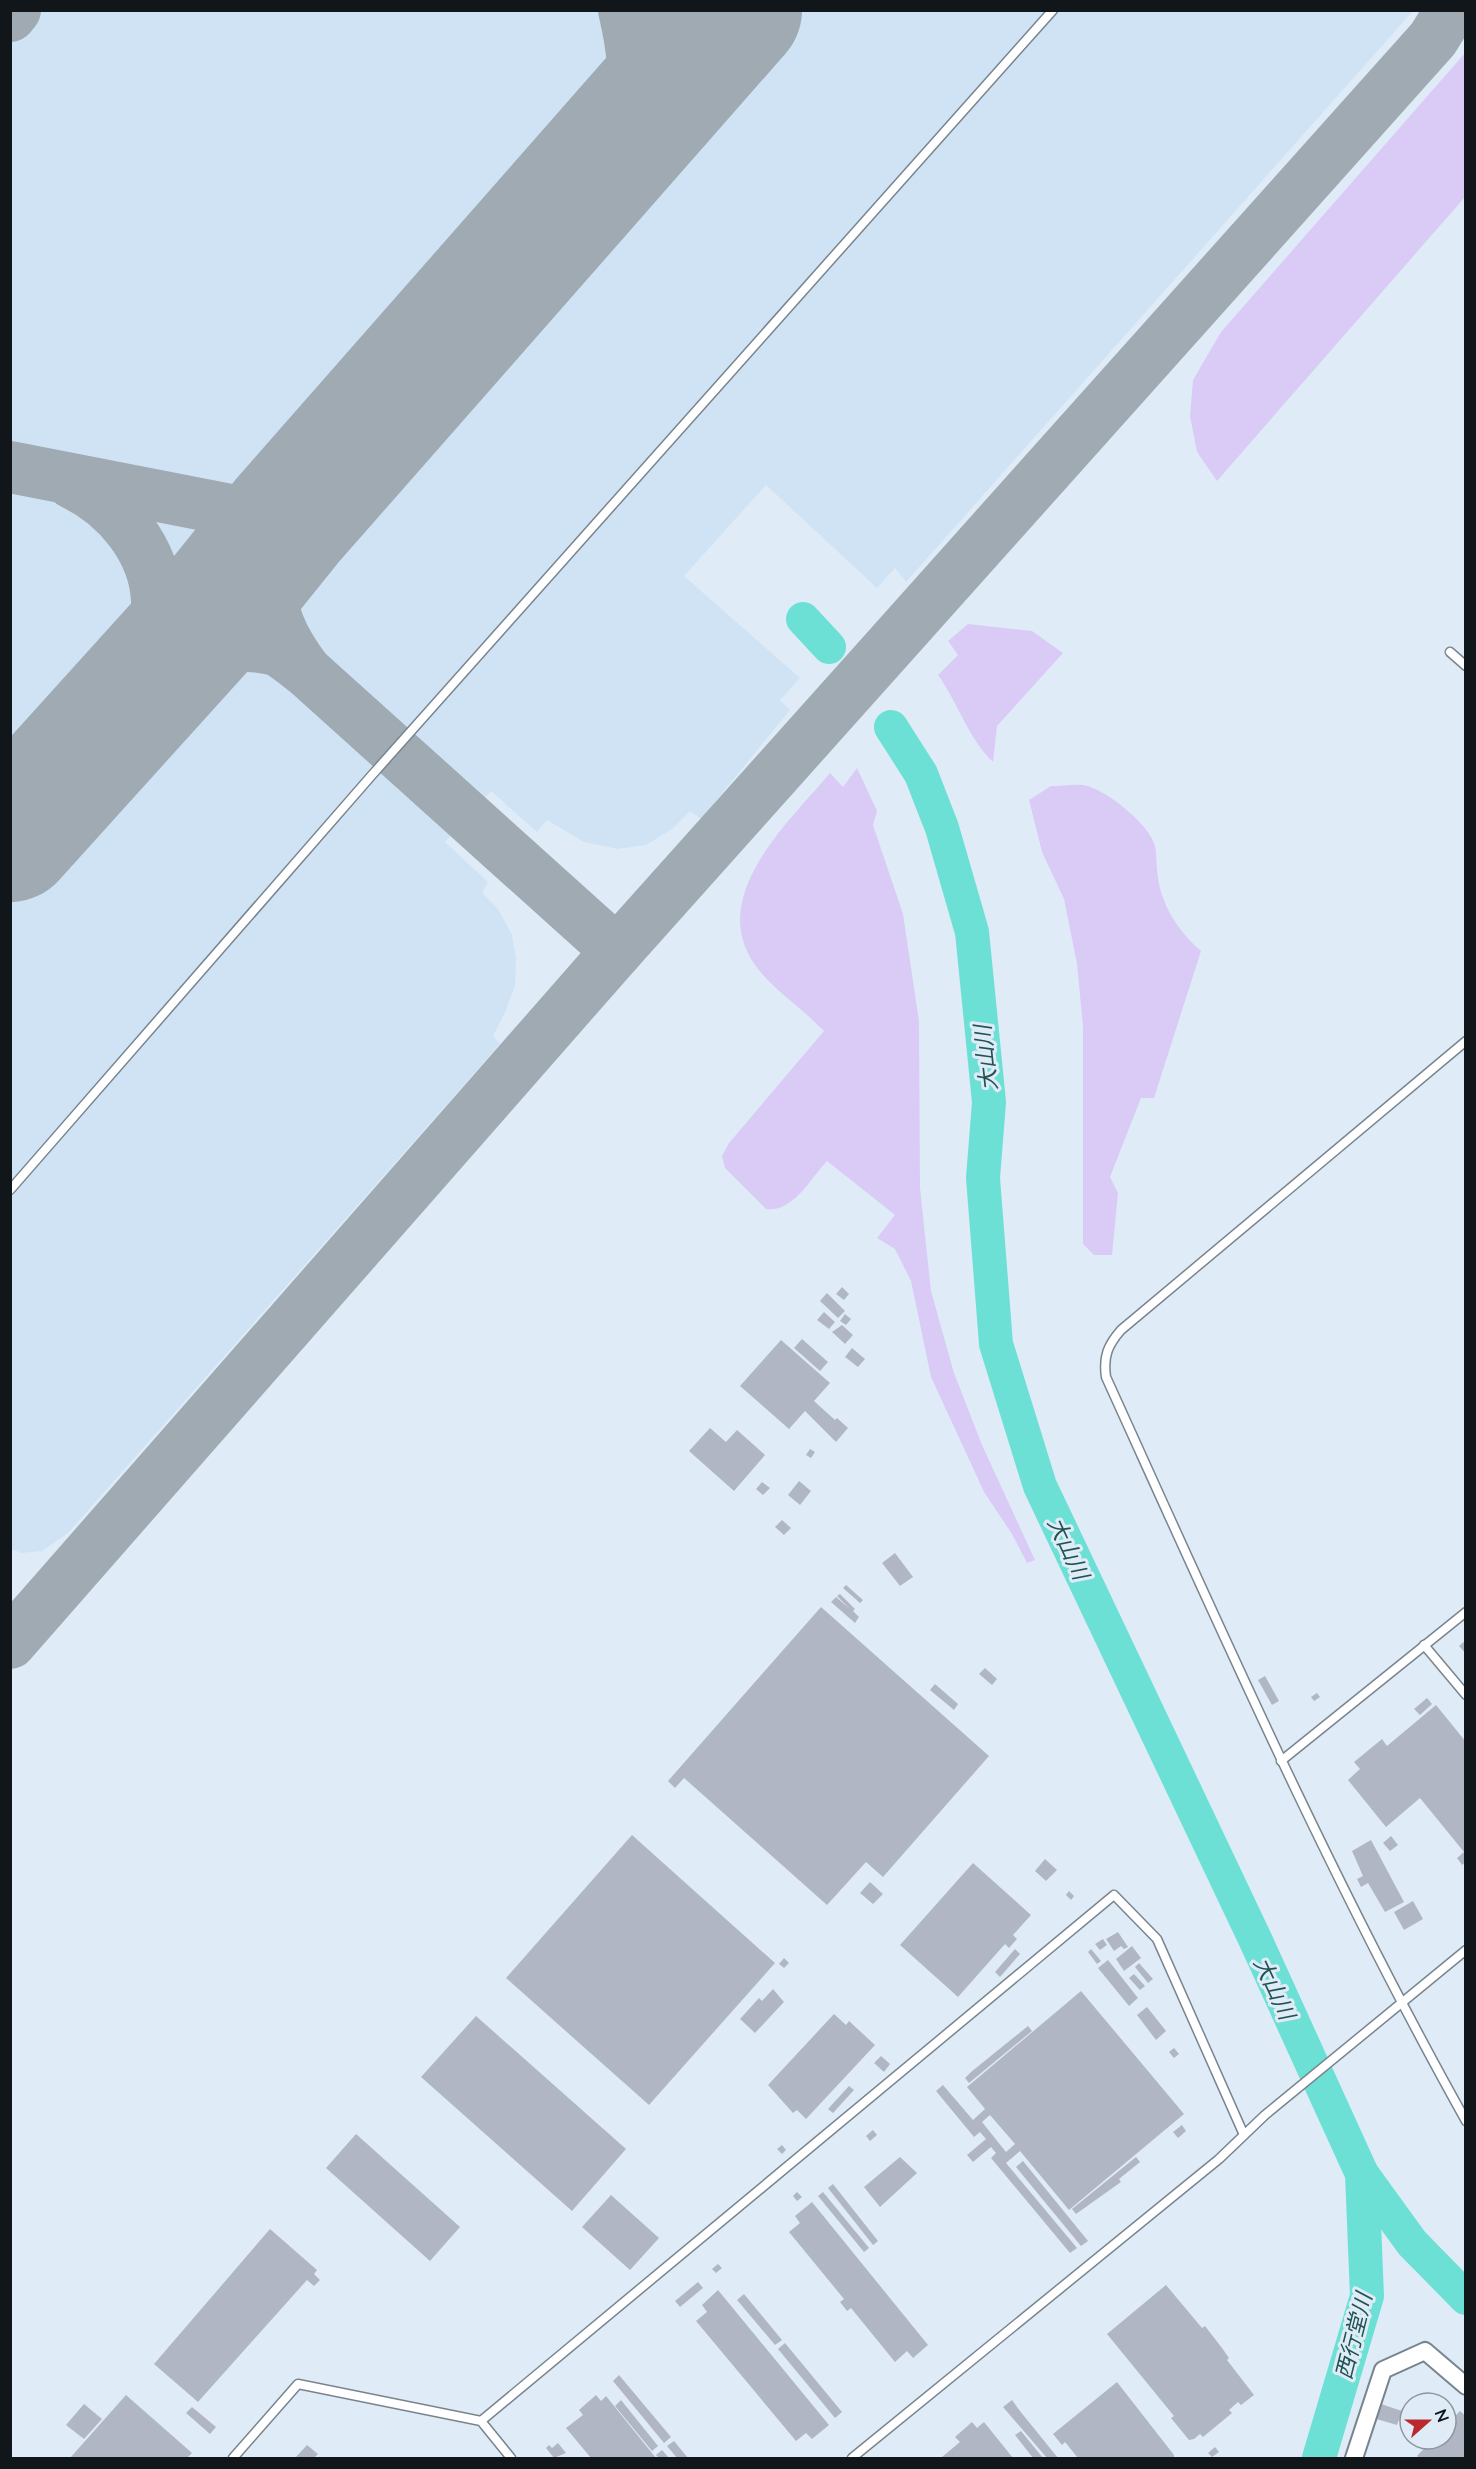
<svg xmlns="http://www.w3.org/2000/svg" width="1476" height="2469" viewBox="0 0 1476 2469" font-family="Lato,'Noto Sans JP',sans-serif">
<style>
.built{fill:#cfe3f5}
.green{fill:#dacbf6}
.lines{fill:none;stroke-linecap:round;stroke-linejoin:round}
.river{stroke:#6de0d6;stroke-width:34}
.taxiway{stroke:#9faab3;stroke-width:52}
.runway{stroke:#9faab3;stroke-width:132}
.building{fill:#b1b6c5;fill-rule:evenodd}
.lane-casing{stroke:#78858f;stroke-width:11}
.street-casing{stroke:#78858f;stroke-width:20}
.lane{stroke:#fff;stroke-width:8}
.street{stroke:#fff;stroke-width:16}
.labels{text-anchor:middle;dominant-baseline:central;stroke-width:6;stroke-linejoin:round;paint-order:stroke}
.water-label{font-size:22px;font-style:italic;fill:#215450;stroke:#dfecf8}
</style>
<rect width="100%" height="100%" fill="#dfecf8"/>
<!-- built -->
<path class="built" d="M11,11H1413L906,582L895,568L877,588L766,485L684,576L800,678L780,700L790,710L701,819L690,811L672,829L646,845L618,849L584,842L547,820L537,832L491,791L445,842L488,882L482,893L498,909L512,935L516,958L515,986L506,1010L493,1036L500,1044L68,1533L42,1551L22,1553L11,1549Z"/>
<!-- green -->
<g class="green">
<path d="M1465,53V197L1217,481L1197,452L1190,416L1193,380L1221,332Z"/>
<path d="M968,624L1032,631L1063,653L997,726L993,762C968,738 958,703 938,675L958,655L948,641Z"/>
<path d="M857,768L877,811L873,825L903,914L919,1021L920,1188L931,1291L954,1373L982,1445L1035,1560L1027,1563L1012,1534L984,1492L931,1377L911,1281L895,1249L877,1238L895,1215L827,1161C811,1178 793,1213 766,1209L725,1168L722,1156L729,1143L824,1031C804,1010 776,992 758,969C703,899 788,823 830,773L843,787Z"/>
<path d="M1051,786C1062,786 1078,783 1088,786C1108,792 1150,825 1155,846C1157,856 1156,867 1158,878C1162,906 1179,932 1201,951L1154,1098H1141L1110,1177L1118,1193L1112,1255H1094L1083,1244V1027L1077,964L1064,899L1042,852L1029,800Z"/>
</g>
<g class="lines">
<!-- river -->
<g class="river">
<path d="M803,619L829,647"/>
<path d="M891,727L921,774L942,828L972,932L989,1102L983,1178L996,1344L1040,1486L1255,1939L1362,2174L1412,2243L1466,2298"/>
<path d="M1319,2458L1367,2296L1362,2174"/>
</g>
<!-- taxiway -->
<g class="taxiway">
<path d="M10,16L15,10"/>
<path d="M612,153C616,139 623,127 627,113C638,79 632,44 624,10"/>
<path d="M10,467L287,521"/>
<path d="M72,483C117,504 155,550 157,601C159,637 145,671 130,703"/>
<path d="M276,535C275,547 272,560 271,572C267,610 284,642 306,671"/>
<path d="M162,667C198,653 237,639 276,650C286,654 297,665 306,671L617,951"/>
<path d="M10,1643L617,951L1433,39L1451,10"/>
</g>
<!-- runway -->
<path class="runway" d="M10,836L225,598L287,521L736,10"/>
</g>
<!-- building -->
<g class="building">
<path d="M842,1287L849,1294L844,1300L836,1294Z"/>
<path d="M827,1293L845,1311L838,1318L820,1301Z"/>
<path d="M824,1312L835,1322L829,1329L817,1320Z"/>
<path d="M845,1314L851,1319L846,1325L840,1321Z"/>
<path d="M842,1325L853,1335L845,1344L832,1332Z"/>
<path d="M802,1339L828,1362L820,1371L794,1348Z"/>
<path d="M781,1340L830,1383L814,1401L835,1420L837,1418L848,1428L836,1442L805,1411L789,1429L740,1386Z"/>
<path d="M852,1348L865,1359L858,1367L845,1357Z"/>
<path d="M710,1428L726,1442L737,1430L765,1455L734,1491L689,1451Z"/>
<path d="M810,1449L815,1452L811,1458L806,1455Z"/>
<path d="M799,1481L811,1491L800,1505L788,1495Z"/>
<path d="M762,1482L770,1488L763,1495L756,1489Z"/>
<path d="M782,1520L791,1528L784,1535L775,1527Z"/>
<path d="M895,1553L913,1577L900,1586L882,1563Z"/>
<path d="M846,1585L863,1600L860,1603L843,1588Z"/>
<path d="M840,1594L855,1609L853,1611L859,1617L855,1623L831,1602L836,1597L850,1609L837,1596Z"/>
<path d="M821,1607L989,1756L883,1877L866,1862L827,1905L684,1778L675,1788L668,1781Z"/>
<path d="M1466,1640V1654L1459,1646Z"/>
<path d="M985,1668L997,1679L992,1685L979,1674Z"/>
<path d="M1265,1676L1279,1701L1272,1705L1258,1680Z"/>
<path d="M935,1684L958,1704L954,1710L930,1690Z"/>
<path d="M1317,1693L1320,1697L1314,1701L1311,1697Z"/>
<path d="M1427,1698L1432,1704L1420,1715L1414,1709Z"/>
<path d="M1436,1705L1466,1742V1862L1462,1865L1457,1858L1464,1852L1420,1798L1386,1827L1348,1780L1360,1769L1354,1762L1382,1739L1387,1746Z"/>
<path d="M632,1835L775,1963L649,2105L506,1978Z"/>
<path d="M1391,1836L1398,1845L1390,1851L1383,1843Z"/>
<path d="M1371,1840L1404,1902L1385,1912L1368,1883L1361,1887L1357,1879L1363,1876L1352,1851Z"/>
<path d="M1045,1859L1057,1870L1046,1881L1035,1871Z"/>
<path d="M973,1863L1031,1915L1013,1935L1017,1939L1009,1948L1005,1944L958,1997L900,1945Z"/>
<path d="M870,1882L883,1894L873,1904L860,1893Z"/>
<path d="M1069,1891L1074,1896L1071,1900L1066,1895Z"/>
<path d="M1413,1901L1423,1919L1404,1930L1394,1912Z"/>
<path d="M1118,1932L1128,1947L1124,1949L1121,1946L1114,1951L1106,1939Z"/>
<path d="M1103,1939L1107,1945L1100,1950L1095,1944Z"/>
<path d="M1132,1946L1141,1958L1124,1971L1116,1959Z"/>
<path d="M1015,1949L1020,1954L1000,1977L995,1972Z"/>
<path d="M1091,1949L1101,1961L1097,1964L1088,1952Z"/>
<path d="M784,1958L789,1963L784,1968L779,1964Z"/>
<path d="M1108,1960L1138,1998L1129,2006L1098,1968Z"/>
<path d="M1139,1963L1153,1979L1148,1983L1135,1967Z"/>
<path d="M1134,1974L1145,1986L1140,1990L1129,1978Z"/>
<path d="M773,1989L784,2002L755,2033L740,2019L759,1998L762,2001Z"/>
<path d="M1081,1991L1184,2114L1069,2210L1020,2151L1006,2163L1077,2248L1070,2253L991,2158L996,2153L991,2147L973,2162L967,2155L986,2139L980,2132L974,2137L936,2091L943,2085L973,2120L985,2109L967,2087ZM990,2115L1015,2144L1006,2152L982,2122Z"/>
<path d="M1147,2007L1166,2031L1156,2040L1137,2015Z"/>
<path d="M834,2014L846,2025L849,2021L875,2045L806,2119L797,2110L793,2113L768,2085Z"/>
<path d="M476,2016L626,2149L572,2211L421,2077Z"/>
<path d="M1028,2026L1032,2031L969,2083L965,2078L971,2072Z"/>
<path d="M1174,2048L1179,2054L1174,2058L1169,2052Z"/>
<path d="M881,2056L890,2064L884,2072L874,2063Z"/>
<path d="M849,2086L854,2090L833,2113L828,2109Z"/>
<path d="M1182,2125L1186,2131L1178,2138L1173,2132Z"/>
<path d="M873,2130L877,2135L870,2141L866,2136Z"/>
<path d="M356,2134L460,2227L430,2261L326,2168Z"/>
<path d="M782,2145L786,2150L782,2154L777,2149Z"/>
<path d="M900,2157L917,2173L880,2207L864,2187Z"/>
<path d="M1136,2157L1140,2162L1119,2179L1121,2182L1076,2214L1072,2209Z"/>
<path d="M1023,2161L1088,2241L1081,2246L1016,2167Z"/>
<path d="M833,2184L878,2241L873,2245L828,2188Z"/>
<path d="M797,2192L802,2197L797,2201L793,2196Z"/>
<path d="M823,2192L869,2248L864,2252L818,2196Z"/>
<path d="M611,2195L659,2238L630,2270L582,2227Z"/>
<path d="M812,2202L928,2345L913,2358L907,2351L895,2362L851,2308L847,2311L840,2302L844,2299L789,2232L800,2223L795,2216Z"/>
<path d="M270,2229L317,2270L314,2274L320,2280L314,2286L307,2280L198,2402L154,2364Z"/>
<path d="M718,2264L722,2268L716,2273L712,2269Z"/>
<path d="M698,2282L703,2288L680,2307L675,2301Z"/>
<path d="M1166,2285L1202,2328L1205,2326L1222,2348L1229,2358L1227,2360L1254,2395L1241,2405L1238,2402L1229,2410L1232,2413L1203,2437L1200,2434L1194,2439L1189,2440L1171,2418L1174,2416L1107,2334Z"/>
<path d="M718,2290L829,2425L812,2439L806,2433L796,2441L696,2321L707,2312L702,2305Z"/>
<path d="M744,2294L782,2340L775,2345L737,2300Z"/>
<path d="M785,2343L842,2412L835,2418L778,2349Z"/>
<path d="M619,2375L671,2437L664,2443L613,2381Z"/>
<path d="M1117,2382L1174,2455V2458H1078L1065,2442L1062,2445L1053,2434Z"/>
<path d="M126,2395L192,2453L187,2458H70Z"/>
<path d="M596,2395L601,2401L606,2396L656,2458H591L566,2428L583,2415L579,2410Z"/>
<path d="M621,2400L658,2446L652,2451L615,2406Z"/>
<path d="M1012,2400L1020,2411L1058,2458H1047L1003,2407Z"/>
<path d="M1378,2403L1402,2411L1397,2425L1373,2418Z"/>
<path d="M84,2404L102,2419L84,2439L66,2425Z"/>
<path d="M192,2407L216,2427L210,2434L186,2413Z"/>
<path d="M1460,2411L1466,2416V2458H1420L1417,2456L1433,2439H1446V2425Z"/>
<path d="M1410,2413V2428L1404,2416Z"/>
<path d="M972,2422L977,2428L984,2422L1013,2458H943L942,2457L960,2442L955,2437Z"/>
<path d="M1021,2431L1043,2458H1033L1015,2435Z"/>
<path d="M674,2441L688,2458H677L667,2446Z"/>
<path d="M558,2443L566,2453L554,2458L546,2448L549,2445L552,2448Z"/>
<path d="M307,2445L318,2454L314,2458H295Z"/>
<path d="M1215,2447L1219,2452L1212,2457L1208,2453Z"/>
<path d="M662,2450L669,2458H659L656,2455Z"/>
</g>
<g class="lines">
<!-- lane casing -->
<g class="lane-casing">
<g id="lane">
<path d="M1450,652L1466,666"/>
<path d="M1466,1041L1121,1330C1108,1345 1103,1356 1106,1377C1220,1628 1331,1880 1466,2121"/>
<path d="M10,1190L372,775L1053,10"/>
<path d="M1424,1645L1466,1695"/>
<path d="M1281,1761L1466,1612"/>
<path d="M481,2421L1114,1895L1157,1939L1244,2135"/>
<path d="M233,2458L298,2384L481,2421L511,2458"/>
<path d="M852,2458L1219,2159L1265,2115L1466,1950"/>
</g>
</g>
<!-- street casing -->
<g class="street-casing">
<path id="street" d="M1354,2458L1383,2370L1425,2351L1466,2386"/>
</g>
<!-- lane -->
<use href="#lane" class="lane"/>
<!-- street -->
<use href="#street" class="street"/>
</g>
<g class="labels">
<!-- water labels -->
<g class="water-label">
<text transform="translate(985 1058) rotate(-96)">大山川</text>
<text transform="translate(1069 1548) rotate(65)">大山川</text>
<text transform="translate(1275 1988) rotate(65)">大山川</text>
<text transform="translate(1353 2336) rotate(-76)">西行堂川</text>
</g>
</g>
<!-- border -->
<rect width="1476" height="2469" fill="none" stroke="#11161a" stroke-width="24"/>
<!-- north arrow -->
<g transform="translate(1428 2421) rotate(69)"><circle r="28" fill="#dfecf8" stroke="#8d969f" stroke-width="1.5"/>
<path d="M0-4.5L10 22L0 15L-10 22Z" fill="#b9292e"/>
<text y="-9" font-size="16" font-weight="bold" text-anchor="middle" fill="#11161a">N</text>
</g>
</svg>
